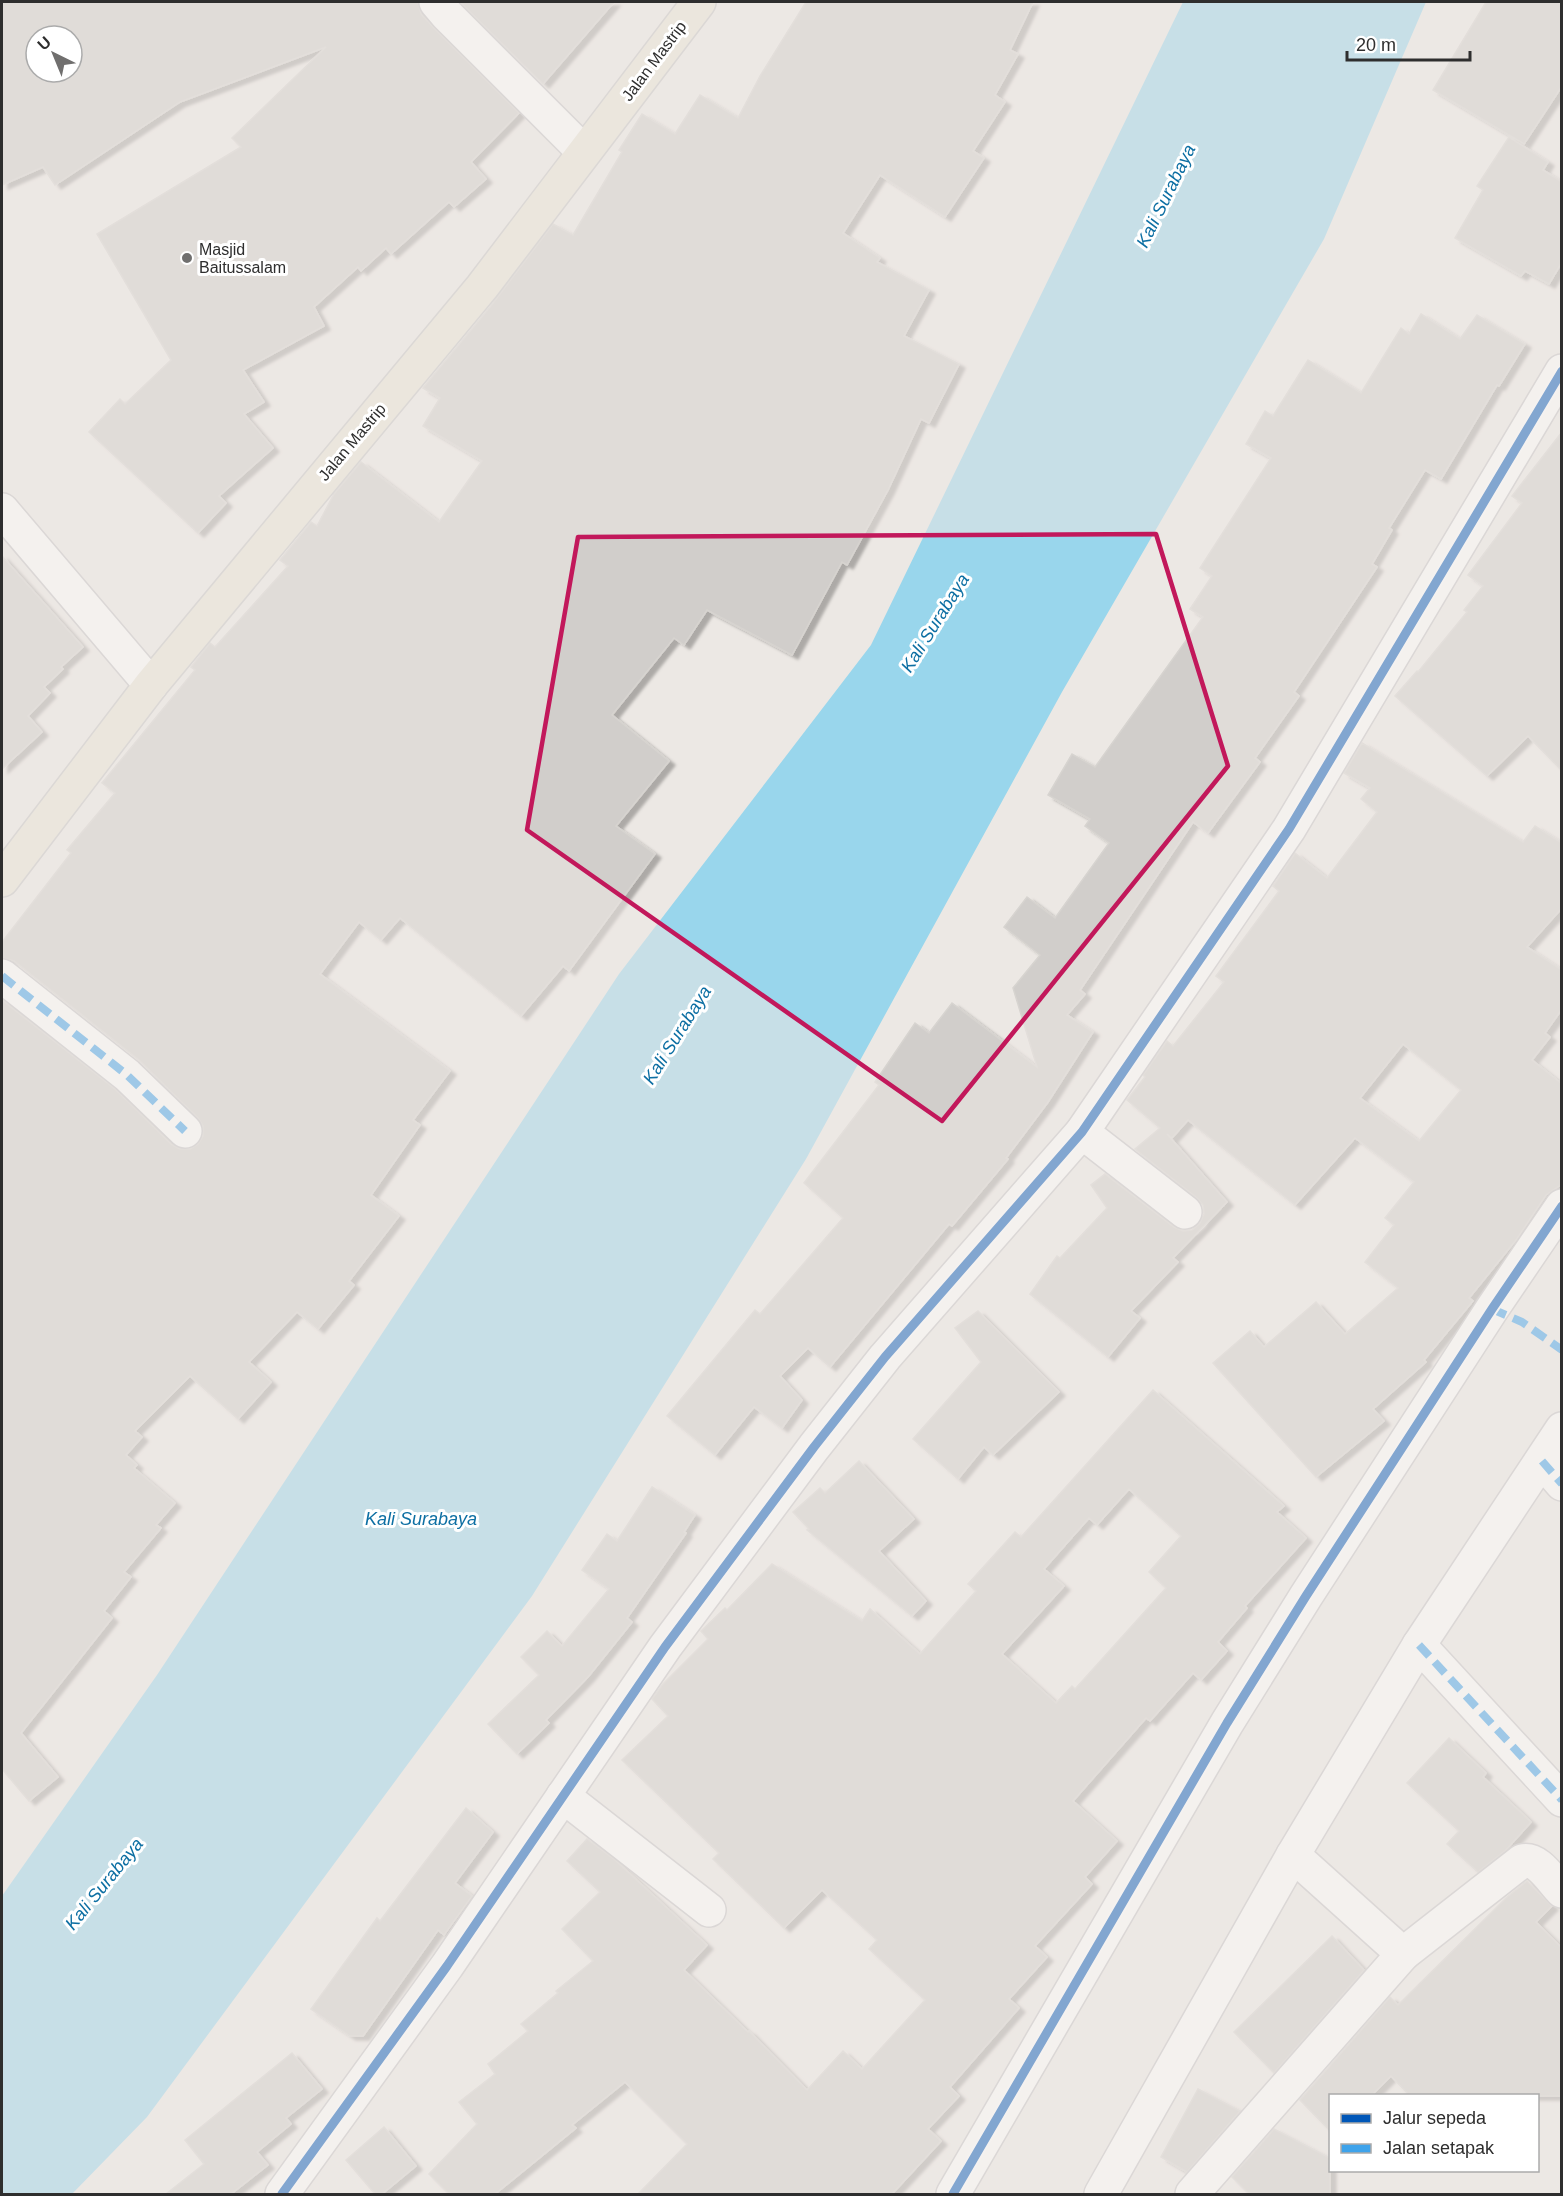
<svg xmlns="http://www.w3.org/2000/svg" width="1563" height="2196" viewBox="0 0 1563 2196" font-family="Arial,sans-serif">
<style>
.water{fill:#99d6ec}
.building{fill:#d1cecb;stroke:#d7d4d0;stroke-width:1.5;fill-rule:evenodd;filter:url(#shadow)}
.lines{fill:none;stroke-linecap:round;stroke-linejoin:round}
.minor-casing{stroke:#c5c4c5;stroke-width:36}
.major-casing{stroke:#c6c5c4;stroke-width:36}
.minor{stroke:#fcfcfb;stroke-width:33}
.major{stroke:#e8e4d6;stroke-width:33}
.quiet{stroke:#3ea3eb;stroke-width:8;stroke-dasharray:15 8;stroke-linecap:butt}
.cycleway-casing{stroke:#fff;stroke-width:13}
.cycleway{stroke:#0057b8;stroke-width:9}
.marked{fill:none;stroke:#c2185b;stroke-width:4.5;stroke-linejoin:round}
.poi-dot{fill:#706f6e;stroke:#fff;stroke-width:2}
.labels{text-anchor:middle;dominant-baseline:central;stroke-width:6;stroke-linejoin:round;paint-order:stroke}
.street-label{font-size:16px;fill:#2e2e2e;stroke:#fff}
.poi-label{font-size:16px;fill:#2e2e2e;stroke:#fff;text-anchor:start}
.water-label{font-size:18px;font-style:italic;fill:#0d6fa3;stroke:#fff}
</style>
<defs>
<filter id="shadow"><feDropShadow dx="6" dy="4" stdDeviation="1.5" flood-color="#0004"/></filter>
</defs>
<rect width="100%" height="100%" fill="#ece8e4"/>
<!-- water -->
<path class="water" d="M1183,2H1426L1324,239L1062,692L806,1159L532,1596L147,2117L72,2194H2V1896L157,1675L619,974L871,645Z"/>
<!-- building -->
<g class="building">
<path d="M2,2H418L421,14L433,27L519,113L471,162L486,179L454,207L449,202L391,254L386,248L361,271L358,267L314,307L324,326L243,370L264,402L244,414L273,448L219,496L226,503L198,533L89,432L120,399L125,404L171,360L97,234L241,147L232,138L326,47L180,102L55,185L43,167L2,185ZM36,36H72V72H36Z"/>
<path d="M460,2H614L543,84Z"/>
<path d="M806,2H1033L1010,50L1018,54L995,95L1005,102L973,151L984,158L945,217L880,175L843,233L880,258L877,262L929,290L904,336L959,364L929,423L921,419L888,490L847,565L842,562L792,655L707,610L684,645L674,638L612,715L669,761L616,826L655,854L569,971L563,966L521,1016L400,918L381,940L359,922L320,974L450,1071L413,1120L420,1125L371,1195L399,1216L349,1281L354,1285L318,1329L297,1312L249,1362L271,1382L238,1419L190,1376L135,1431L142,1437L126,1455L137,1465L134,1468L175,1503L156,1525L161,1528L124,1572L131,1577L104,1611L112,1618L21,1733L58,1777L29,1801L2,1769V1000L115,1089L172,1145L180,1149H190L198,1144L203,1136V1126L198,1118L139,1060L14,961L2,958V942L71,853L67,850L115,793L102,783L195,670L191,667L210,643L215,647L288,566L280,560L311,522L317,526L334,494L361,462L439,522L482,461L423,426L440,398L423,388L427,383L490,307L553,224L573,235L622,152L619,150L642,114L675,134L700,95L738,118L760,76Z"/>
<path d="M1486,2H1562V86L1524,144L1433,90Z"/>
<path d="M1509,137L1548,162L1543,170L1562,182V262L1549,284L1525,271L1521,276L1455,238L1483,190L1477,186Z"/>
<path d="M1421,314L1460,339L1477,315L1525,344L1499,386L1497,385L1441,479L1425,470L1389,528L1392,530L1372,564L1377,567L1294,692L1299,696L1255,758L1260,762L1208,833L1193,822L1080,990L1085,994L1067,1015L1093,1032L1048,1102L1006,1158L1008,1159L952,1226L949,1224L830,1367L808,1348L780,1376L802,1400L782,1428L754,1407L715,1455L667,1416L755,1310L760,1314L843,1218L804,1183L879,1085L875,1082L915,1023L929,1033L952,1003L1037,1067L1013,988L1040,955L1004,927L1027,897L1055,918L1109,843L1085,826L1090,819L1048,795L1072,754L1095,767L1203,617L1190,609L1212,576L1200,568L1271,458L1246,444L1265,411L1273,416L1308,360L1361,393L1401,328L1409,334Z"/>
<path d="M1562,432V771L1528,736L1487,776L1395,696L1417,671L1418,672L1467,612L1464,610L1483,586L1468,575L1522,503L1512,496Z"/>
<path d="M2,556L83,647L61,667L63,669L44,687L50,693L28,716L42,732L2,769Z"/>
<path d="M1362,743L1523,842L1535,826L1562,843V908L1527,947L1562,970V1009L1545,1033L1550,1037L1532,1060L1562,1084V1184L1546,1195L1516,1240L1469,1298L1473,1301L1424,1360L1426,1362L1373,1409L1384,1421L1316,1477L1213,1363L1250,1331L1264,1347L1316,1302L1345,1334L1398,1288L1365,1262L1394,1225L1385,1218L1414,1182L1355,1138L1295,1205L1188,1120L1172,1138L1167,1134L1227,1202L1173,1258L1178,1262L1131,1311L1140,1318L1108,1357L1030,1294L1057,1256L1060,1258L1107,1208L1091,1185L1105,1174L1174,1227L1183,1231L1192,1230L1200,1223L1204,1214L1203,1205L1197,1198L1135,1149L1160,1128L1127,1100L1145,1077L1143,1075L1167,1041L1173,1046L1224,982L1216,976L1279,891L1273,886L1295,853L1327,878L1377,812L1361,799L1370,788L1344,773ZM1403,1044L1461,1090L1419,1141L1360,1098Z"/>
<path d="M978,1311L1059,1392L993,1455L984,1447L958,1479L913,1439L981,1362L955,1328Z"/>
<path d="M1153,1390L1284,1506L1277,1512L1306,1538L1245,1606L1247,1608L1218,1642L1227,1651L1201,1680L1193,1673L1150,1721L1146,1718L1073,1801L1117,1841L1085,1877L1092,1884L1035,1946L1047,1957L1009,1999L1019,2008L950,2087L959,2096L928,2129L941,2141L892,2194H638L687,2144L625,2082L572,2125L576,2128L495,2194H449L429,2174L477,2124L459,2102L495,2074L488,2064L528,2031L521,2024L558,1993L556,1991L593,1961L562,1929L600,1892L567,1861L587,1839L614,1859L707,1945L684,1970L748,2032L749,2031L807,2090L843,2051L862,2069L925,2000L869,1949L877,1940L822,1890L784,1928L713,1859L719,1853L622,1760L668,1716L652,1699L663,1684L708,1639L701,1631L725,1608L727,1610L772,1564L862,1621L870,1609L920,1654L976,1591L968,1584L1015,1532L1021,1537ZM1129,1489L1181,1536L1149,1572L1166,1588L1075,1689L1072,1686L1056,1703L1002,1654L1064,1586L1044,1569L1089,1518L1097,1525Z"/>
<path d="M859,1461L914,1519L879,1551L926,1601L912,1616L807,1530L809,1529L793,1512L820,1488L825,1493Z"/>
<path d="M652,1487L695,1515L684,1532L686,1533L627,1618L632,1622L588,1677L546,1720L549,1723L517,1754L488,1724L539,1675L521,1657L547,1631L562,1646L609,1589L582,1570L607,1534L617,1541Z"/>
<path d="M1449,1738L1486,1773L1483,1777L1531,1822L1506,1850L1478,1872L1447,1844L1459,1831L1407,1783Z"/>
<path d="M466,1808L493,1832L455,1883L472,1896L444,1935L438,1930L363,2036H350L311,2009L377,1918L380,1921Z"/>
<path d="M1527,1881L1552,1906L1536,1922L1562,1948V2096H1410L1391,2076L1371,2096H1330V2131L1300,2100L1390,1997L1398,2005L1506,1898Z"/>
<path d="M1332,1936L1364,1970L1274,2073L1234,2032Z"/>
<path d="M292,2053L322,2089L286,2118L291,2124L257,2152L268,2165L231,2194H166L204,2164L185,2140Z"/>
<path d="M1198,2089L1240,2111L1187,2172L1161,2157Z"/>
<path d="M384,2127L416,2166L382,2194H375L346,2160Z"/>
<path d="M1274,2129L1330,2158V2194H1249L1232,2177Z"/>
</g>
<g class="lines">
<!-- minor casing -->
<g class="minor-casing">
<g id="minor">
<path d="M436,2L447,15L584,152"/>
<path d="M2,510L151,685"/>
<path d="M2,976L127,1075L185,1131"/>
<path d="M1082,1132L1185,1212"/>
<path d="M1542,1461L1562,1484"/>
<path d="M1419,1645L1562,1800"/>
<path d="M563,1796L709,1910"/>
<path d="M1293,1855L1403,1954L1522,1861C1538,1857 1551,1880 1562,1891"/>
<path d="M282,2194L447,1966L665,1647L814,1447L885,1357L1082,1132L1289,829L1562,371"/>
<path d="M953,2194L1227,1723L1306,1596L1492,1309L1562,1206"/>
<path d="M1101,2194L1293,1855L1419,1645L1562,1429"/>
<path d="M1192,2194L1403,1954"/>
</g>
</g>
<!-- major casing -->
<g class="major-casing">
<path id="major" d="M2,880L151,685L482,287L699,2"/>
</g>
<!-- minor -->
<use href="#minor" class="minor"/>
<!-- major -->
<use href="#major" class="major"/>
<!-- quiet -->
<g class="quiet">
<path d="M2,976L127,1075L185,1131"/>
<path d="M1492,1309L1522,1322L1562,1350"/>
<path d="M1542,1461L1562,1484"/>
<path d="M1419,1645L1562,1800"/>
</g>
<!-- cycleway casing -->
<g class="cycleway-casing">
<g id="cycleway">
<path d="M282,2194L447,1966L665,1647L814,1447L885,1357L1082,1132L1289,829L1562,371"/>
<path d="M953,2194L1227,1723L1306,1596L1492,1309L1562,1206"/>
</g>
</g>
<!-- cycleway -->
<use href="#cycleway" class="cycleway"/>
</g>
<!-- marked area -->
<path d="M0 0H1563V2196H0ZM1156,534L1228,766L942,1121L527,830L578,537Z" fill="#ece8e4" fill-opacity=".55" fill-rule="evenodd"/>
<path class="marked" d="M1156,534L1228,766L942,1121L527,830L578,537Z"/>
<!-- markers -->
<circle class="poi-dot" cx="187" cy="258" r="6"/>
<g class="labels">
<!-- street labels -->
<g class="street-label">
<text transform="translate(654 61) rotate(-53)">Jalan Mastrip</text>
<text transform="translate(352 442) rotate(-50)">Jalan Mastrip</text>
</g>
<!-- poi labels -->
<g class="poi-label">
<text x="199" y="249">Masjid<tspan x="199" dy="18">Baitussalam</tspan></text>
</g>
<!-- water labels -->
<g class="water-label">
<text transform="translate(1166 196) rotate(-64)">Kali Surabaya</text>
<text transform="translate(935 623) rotate(-58)">Kali Surabaya</text>
<text transform="translate(677 1035) rotate(-58)">Kali Surabaya</text>
<text x="421" y="1519">Kali Surabaya</text>
<text transform="translate(104 1884) rotate(-51)">Kali Surabaya</text>
</g>
</g>
<!-- border -->
<rect width="1563" height="2196" fill="none" stroke="#2e2e2e" stroke-width="6"/>
<!-- legend -->
<rect x="1329" y="2094" width="210" height="78" fill="#ffffff" stroke="#ababab" stroke-width="1.5"/>
<rect x="1341" y="2114" width="30" height="9" fill="#0057b8" stroke="#ababab" stroke-width="1.5"/>
<text x="1383" y="2124" font-size="18" fill="#2e2e2e">Jalur sepeda</text>
<rect x="1341" y="2144" width="30" height="9" fill="#3ea3eb" stroke="#ababab" stroke-width="1.5"/>
<text x="1383" y="2154" font-size="18" fill="#2e2e2e">Jalan setapak</text>
<!-- north arrow -->
<g transform="translate(54 54) rotate(317)"><circle r="28" fill="#ffffff" stroke="#ababab" stroke-width="1.5"/>
<path d="M0-4.5L10 22L0 15L-10 22Z" fill="#706f6e"/>
<text y="-9" font-size="16" font-weight="bold" text-anchor="middle" fill="#2e2e2e">U</text>
</g>
<!-- scale -->
<path d="M1347 51v9h123v-9" fill="none" stroke="#2e2e2e" stroke-width="3"/>
<text x="1356" y="51" font-size="18" fill="#2e2e2e" stroke="#ffffff" stroke-width="4.5" paint-order="stroke">20 m</text>
</svg>
